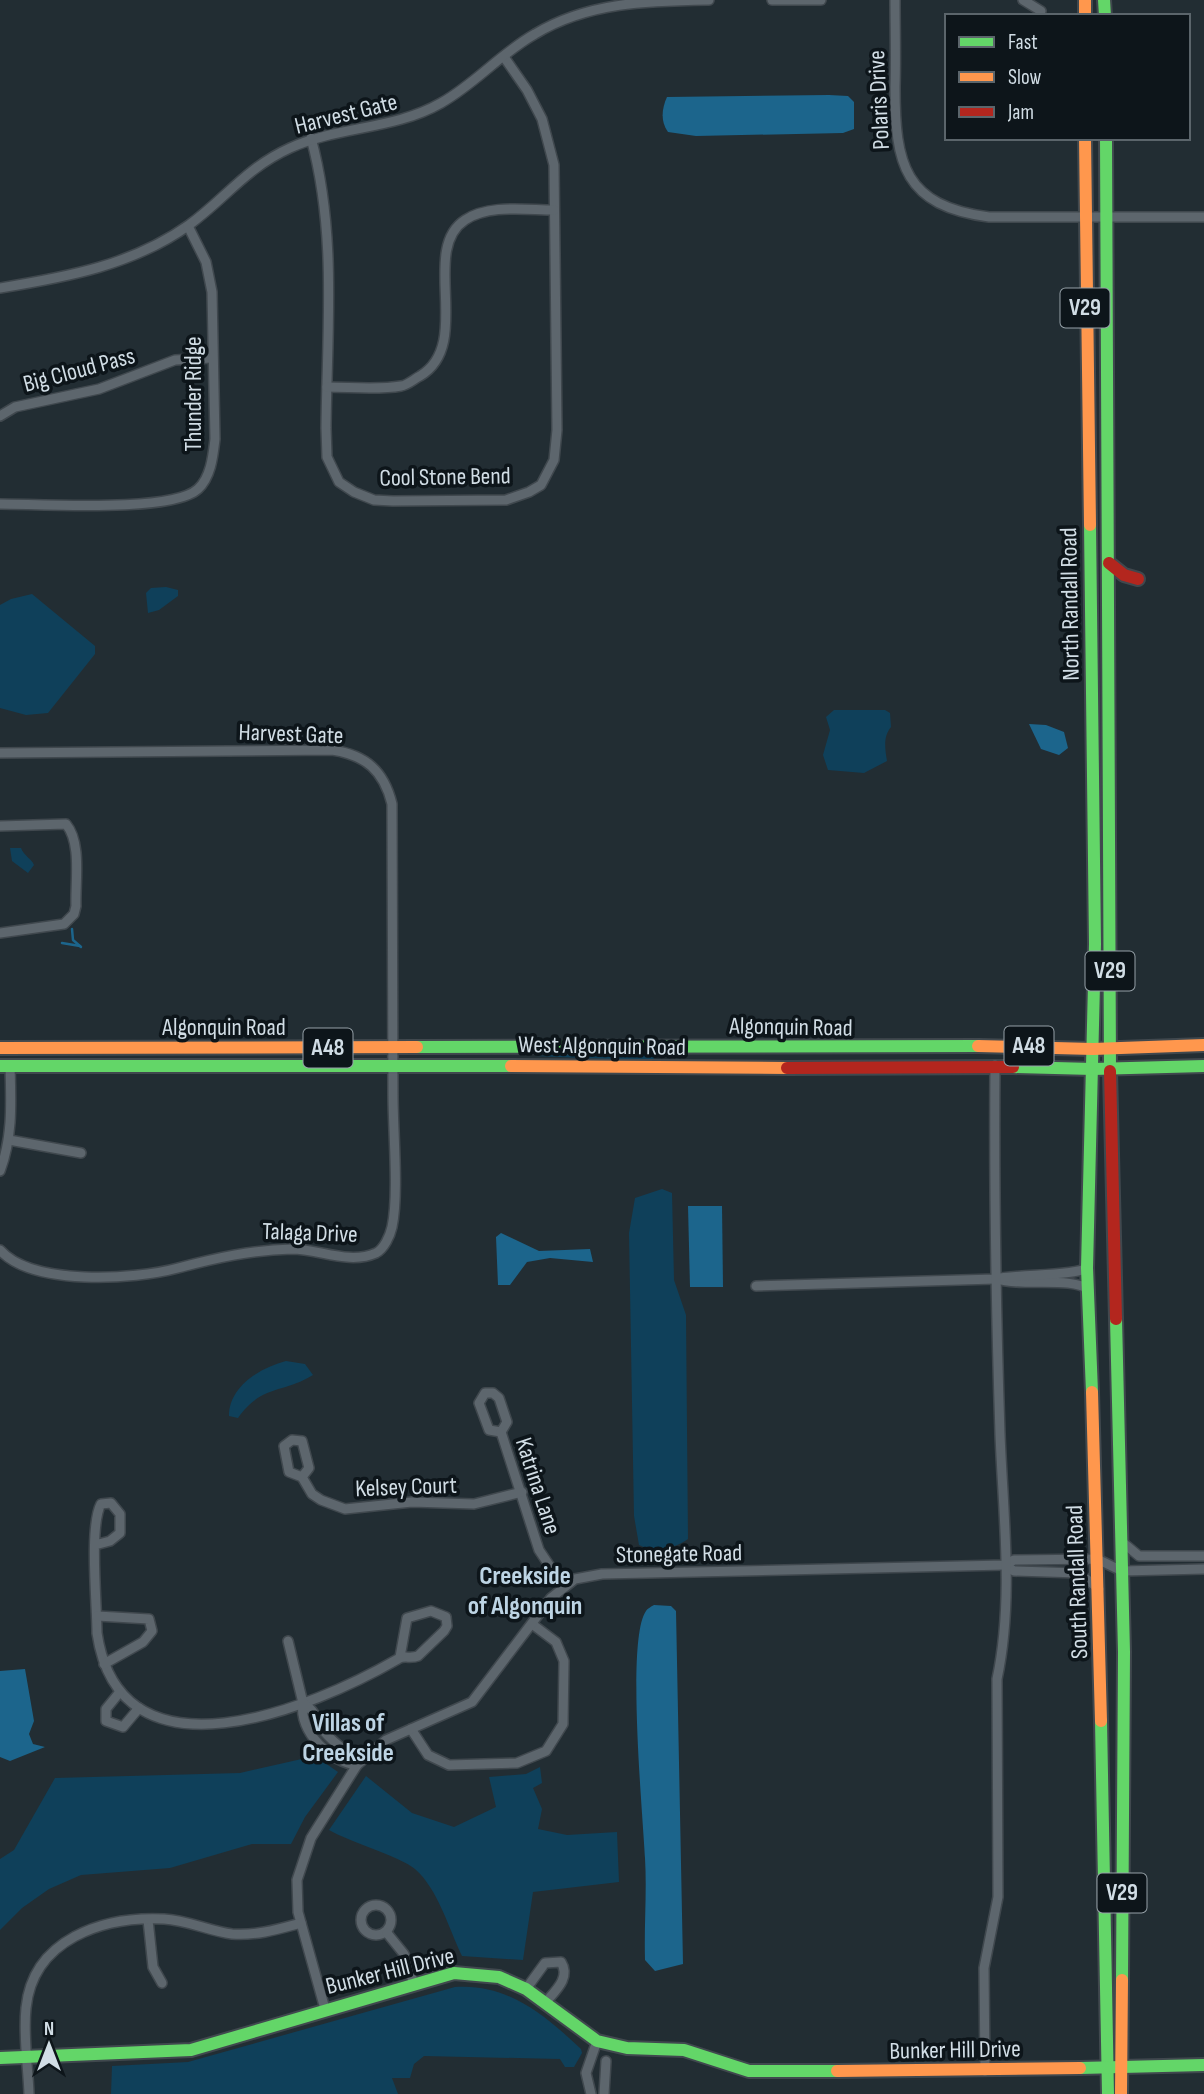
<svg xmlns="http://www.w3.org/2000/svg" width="1204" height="2094" viewBox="0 0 1204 2094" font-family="'Sofia Sans Condensed',sans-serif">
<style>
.green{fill:#0f405a}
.water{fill:#1c658c}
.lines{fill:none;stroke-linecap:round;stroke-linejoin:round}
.stream{stroke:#1c658c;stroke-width:2.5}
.street-casing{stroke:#40484e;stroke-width:12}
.fast-casing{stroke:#40484e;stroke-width:16}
.slow-casing{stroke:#40484e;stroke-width:16}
.jam-casing{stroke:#40484e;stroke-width:16}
.street{stroke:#5d666d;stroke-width:9}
.fast{stroke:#63d668;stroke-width:12}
.slow{stroke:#ff974d;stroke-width:12}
.jam{stroke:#b3261e;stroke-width:12}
.labels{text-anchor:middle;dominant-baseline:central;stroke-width:7;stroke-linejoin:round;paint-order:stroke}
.shield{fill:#0d151a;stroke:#96a1a8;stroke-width:2}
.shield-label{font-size:23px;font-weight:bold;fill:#d1dde5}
.street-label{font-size:24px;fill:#d1dde5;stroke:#0d151a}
.neighbourhood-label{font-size:26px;font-weight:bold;fill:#bdd4e4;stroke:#0d151a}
</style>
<rect width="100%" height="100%" fill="#222d33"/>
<!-- green -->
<g class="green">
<path d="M166,587L178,590V596L159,610L148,613L146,593L151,588Z"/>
<path d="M32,594L95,646V654L48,713L26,715L0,708V605L11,599Z"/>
<path d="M834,710H885L890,713L891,727C883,737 885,748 887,761L864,773L828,770L823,755L830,730L826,717Z"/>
<path d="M10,848H21C24,856 31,858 34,865L28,873L12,861Z"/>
<path d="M653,1050L654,1061L535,1056Z"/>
<path d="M662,1189L672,1193L674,1280L686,1315L688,1539C674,1549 655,1553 639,1545L634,1516L629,1233L635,1198Z"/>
<path d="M286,1361L305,1364L313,1375C282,1394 262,1384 238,1418L229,1416C229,1386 260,1368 286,1361Z"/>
<path d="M315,1756L338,1772L305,1817L291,1844H252L170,1868L81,1875L49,1889L22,1908L0,1930V1859L14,1850L55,1778L240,1773Z"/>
<path d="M540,1767L542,1783L533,1788L542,1809L538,1829L567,1835L617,1832L619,1882L533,1892L523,1960L462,1956C449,1929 438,1889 415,1869C401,1857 350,1842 329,1830L366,1776L412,1813L454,1827L496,1807L489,1777L526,1774Z"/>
<path d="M455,1987C507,1983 545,2015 581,2049L582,2053L574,2067H565L560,2059L424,2056L414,2064L410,2078H392L398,2094H111L112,2066L188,2062Z"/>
</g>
<!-- water -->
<g class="water">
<path d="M829,95L848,96L854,102V129L843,133L696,136L668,132C660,121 662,108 667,97Z"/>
<path d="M1029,724L1046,725L1064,732L1068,748L1059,755L1041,749Z"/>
<path d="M688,1206H722L723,1287H690Z"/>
<path d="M501,1233L539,1251L590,1249L593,1262L550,1258L527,1262L510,1285H498L496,1237Z"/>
<path d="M654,1605L671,1606L676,1611L683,1964L655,1971L645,1960C644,1926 647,1892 645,1858C643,1816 626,1639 646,1611C647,1609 652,1606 654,1605Z"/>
<path d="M25,1669L34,1721L29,1734L33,1744L45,1747L10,1761L0,1757V1671Z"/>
</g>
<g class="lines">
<!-- stream -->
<g class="stream">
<path d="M72,929L73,940L81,947"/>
<path d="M62,943L80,946"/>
</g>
<!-- street casing -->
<g class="street-casing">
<g id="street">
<path d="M772,0H821"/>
<path d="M895,0C895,29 896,58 895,87C895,164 904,206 989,217H1204"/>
<path d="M1023,0L1041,11"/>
<path d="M311,138C337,233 327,331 326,428L327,457L339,482L354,492L374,500L393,501L506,500L529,492L541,485L554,460L557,430L554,165L542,119L527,90L504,57"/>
<path d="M0,288C67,277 133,265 189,225C226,198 246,168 290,148C338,126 394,130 441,103C475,84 501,53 535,34C588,2 648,1 709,0"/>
<path d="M327,387C350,387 378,390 401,386C408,385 414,379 420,376C474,344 419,250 465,220C489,204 526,210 554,210"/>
<path d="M0,416L15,407L99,389L175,360L211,358"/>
<path d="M0,504C39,504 172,513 198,489C211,477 213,456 215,439L212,292L206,262L188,226"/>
<path d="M0,753L332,750C366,755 384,771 392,804C393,901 392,998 393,1095C393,1131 399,1195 392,1227C390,1236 384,1249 376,1253C349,1265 319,1249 292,1249C251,1250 216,1258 178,1268C134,1280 32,1286 0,1250"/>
<path d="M0,826L66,824C82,843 75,882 76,906L74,914L64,924L0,933"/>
<path d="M9,1140L81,1153"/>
<path d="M0,1171C13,1136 11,1102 10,1066"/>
<path d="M997,1279C1021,1287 1073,1276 1089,1290"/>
<path d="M756,1286L995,1279C1017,1274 1074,1276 1087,1268"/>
<path d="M485,1393H493L499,1398L507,1422L501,1432L489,1430L479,1403Z"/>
<path d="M501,1432L539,1550L563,1586"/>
<path d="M302,1477L309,1468L302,1441L292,1440L284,1446L289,1472L302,1477L312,1494L321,1500L345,1509L412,1502L474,1504L522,1492"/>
<path d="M1121,1541L1139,1556H1204"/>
<path d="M95,1545L110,1541L120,1533V1514L111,1503L101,1504C89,1526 97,1605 97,1633C120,1789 313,1708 398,1659C403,1655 411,1659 418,1656L444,1631L447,1626L446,1617L431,1611L407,1618L400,1657"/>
<path d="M1005,1565L1014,1571L1079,1573L1099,1589"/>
<path d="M97,1616L149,1619L152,1631L143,1642L104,1664"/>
<path d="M288,1641L303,1703C298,1731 331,1763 357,1765C348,1750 332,1743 322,1729C315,1718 315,1710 303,1703"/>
<path d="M119,1693L106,1709V1721L123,1727L139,1708"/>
<path d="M411,1729L428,1755L449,1765L517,1763L546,1751L563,1724L564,1661L556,1642L532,1624"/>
<circle cx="376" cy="1920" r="15"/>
<path d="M148,1920L153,1967L162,1983"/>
<path d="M387,1933L404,1954L414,1984"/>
<path d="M526,1989L545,1963L561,1962C571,1978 555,1991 545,2003"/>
<path d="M325,2009L298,1912L297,1880L311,1838L357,1765L386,1740L472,1702L551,1598L575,1579L602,1574L1005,1565L1014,1560L1097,1559L1122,1571L1204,1569"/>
<path d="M985,2071L984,1968L998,1897L997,1679C1014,1599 1003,1514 1000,1434C996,1311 994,1188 995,1065"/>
<path d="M29,2094C28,2066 23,2036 26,2008C33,1939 103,1916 164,1919C187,1920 209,1931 232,1934C256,1936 279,1929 301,1923"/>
<path d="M591,2094L586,2073L597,2041"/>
<path d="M604,2094L606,2061"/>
</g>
</g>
<!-- fast casing -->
<g class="fast-casing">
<g id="fast">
<path d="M1104,0L1105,16"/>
<path d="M1106,138L1110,1071"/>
<path d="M1090,525L1095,944L1087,1268L1092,1392"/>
<path d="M417,1047L978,1046"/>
<path d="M0,1066H511"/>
<path d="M1013,1067L1093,1069L1204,1066"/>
<path d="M1116,1319L1124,1652L1122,1980"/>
<path d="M1101,1721L1108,2094"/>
<path d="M0,2058L191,2050L454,1973L499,1977L526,1989L597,2041L627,2048L684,2050L749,2071H837"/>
<path d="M1080,2068L1204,2065"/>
</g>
</g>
<!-- slow casing -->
<g class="slow-casing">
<g id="slow">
<path d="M1085,0V16"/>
<path d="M1085,138L1090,525"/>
<path d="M978,1046L1093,1049L1204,1045"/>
<path d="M0,1048L417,1047"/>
<path d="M511,1066L787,1068"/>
<path d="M1092,1392L1101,1721"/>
<path d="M837,2071L1080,2068"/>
<path d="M1121,2094L1122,1980"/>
</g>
</g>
<!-- jam casing -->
<g class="jam-casing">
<g id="jam">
<path d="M1109,563L1124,575L1138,579"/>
<path d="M787,1068L1013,1067"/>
<path d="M1110,1071L1116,1319"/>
</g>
</g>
<!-- street -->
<use href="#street" class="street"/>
<!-- fast -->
<use href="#fast" class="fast"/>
<!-- slow -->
<use href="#slow" class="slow"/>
<!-- jam -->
<use href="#jam" class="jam"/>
</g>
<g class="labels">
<!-- shield labels -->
<g class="shield">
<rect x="1060.5" y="288.5" width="49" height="39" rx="5"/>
<rect x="1085.5" y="951.5" width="49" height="39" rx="5"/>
<rect x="1004.5" y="1026.5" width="49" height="39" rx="5"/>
<rect x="303.5" y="1028.5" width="49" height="39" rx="5"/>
<rect x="1097.5" y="1873.5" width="49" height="39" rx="5"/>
</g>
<g class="shield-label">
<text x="1085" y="308">V29</text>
<text x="1110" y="971">V29</text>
<text x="1029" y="1046">A48</text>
<text x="328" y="1048">A48</text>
<text x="1122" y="1893">V29</text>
</g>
<!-- street labels -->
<g class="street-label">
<text transform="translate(879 100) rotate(-93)">Polaris Drive</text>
<text transform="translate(346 114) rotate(-14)">Harvest Gate</text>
<text transform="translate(79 370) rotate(-15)">Big Cloud Pass</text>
<text transform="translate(193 394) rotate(-90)">Thunder Ridge</text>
<text transform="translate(445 477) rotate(-1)">Cool Stone Bend</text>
<text transform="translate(1070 604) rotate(-91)">North Randall Road</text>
<text transform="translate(291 734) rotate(2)">Harvest Gate</text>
<text x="224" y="1027">Algonquin Road</text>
<text transform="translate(791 1027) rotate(1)">Algonquin Road</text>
<text transform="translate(602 1046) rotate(1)">West Algonquin Road</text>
<text transform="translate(310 1233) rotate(2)">Talaga Drive</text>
<text transform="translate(538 1486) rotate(72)">Katrina Lane</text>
<text transform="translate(406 1487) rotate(-2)">Kelsey Court</text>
<text transform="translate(679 1554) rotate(-1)">Stonegate Road</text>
<text transform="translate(1077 1582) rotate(-92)">South Randall Road</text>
<text transform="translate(390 1971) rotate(-14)">Bunker Hill Drive</text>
<text transform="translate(955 2050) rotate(-1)">Bunker Hill Drive</text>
</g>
<!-- neighbourhood labels -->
<g class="neighbourhood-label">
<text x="525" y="1576">Creekside<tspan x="525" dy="30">of Algonquin</tspan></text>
<text x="348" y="1723">Villas of<tspan x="348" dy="30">Creekside</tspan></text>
</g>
</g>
<!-- legend -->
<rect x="945" y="14" width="245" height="126" fill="#0d151a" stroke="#5b656b" stroke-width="2"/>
<rect x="959" y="37" width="35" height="10" fill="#63d668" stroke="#5b656b" stroke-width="2"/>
<text x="1008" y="49" font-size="21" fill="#d1dde5">Fast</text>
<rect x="959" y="72" width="35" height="10" fill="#ff974d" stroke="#5b656b" stroke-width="2"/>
<text x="1008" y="84" font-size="21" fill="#d1dde5">Slow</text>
<rect x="959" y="107" width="35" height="10" fill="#b3261e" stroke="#5b656b" stroke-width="2"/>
<text x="1008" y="119" font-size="21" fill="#d1dde5">Jam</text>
<!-- north arrow -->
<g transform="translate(49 2045)" stroke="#0d151a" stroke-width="5" paint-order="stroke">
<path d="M0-5L12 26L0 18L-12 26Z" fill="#d1dde5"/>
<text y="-10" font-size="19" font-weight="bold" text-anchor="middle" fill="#d1dde5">N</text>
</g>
</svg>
